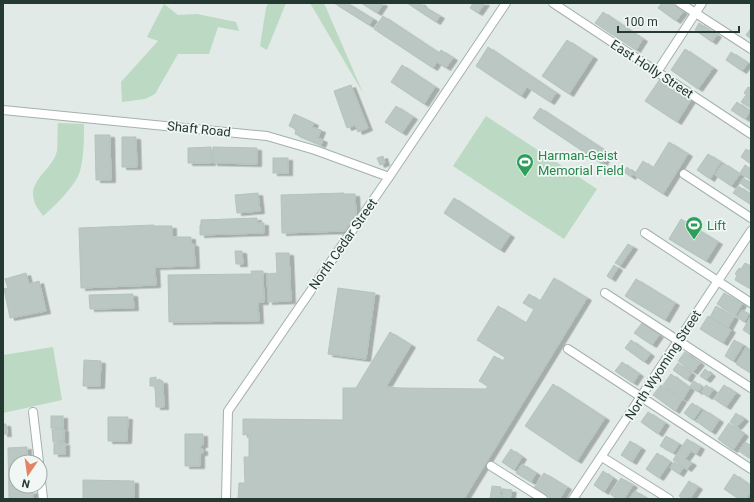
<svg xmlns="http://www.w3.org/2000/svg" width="754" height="502" viewBox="0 0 754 502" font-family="Roboto,sans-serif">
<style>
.green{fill:#bcd9c3}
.building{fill:#bac7c2;stroke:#b4c3bc;filter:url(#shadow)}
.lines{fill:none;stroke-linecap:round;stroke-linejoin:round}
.minor-casing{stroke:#a4b1ac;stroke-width:10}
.minor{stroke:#fff;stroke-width:8}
.labels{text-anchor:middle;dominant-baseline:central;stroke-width:3.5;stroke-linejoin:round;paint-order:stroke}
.street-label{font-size:13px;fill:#233932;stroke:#f1f7f4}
.leisure-label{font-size:13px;fill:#27864d;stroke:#f1f7f4;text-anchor:start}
</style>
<defs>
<filter id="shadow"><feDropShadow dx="4.5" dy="2.5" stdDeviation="0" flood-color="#0004"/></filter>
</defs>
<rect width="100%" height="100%" fill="#e1eae6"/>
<!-- green -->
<g class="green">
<path d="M268,3H286L267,50L260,46L266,8Z"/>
<path d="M310,3H324L363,93Z"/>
<path d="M164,4L178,15L197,14L236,22L239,31L218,27L209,54H178L155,94L145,99L122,102L121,82L158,41L147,37Z"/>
<path d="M486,116L597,189L564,239L453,166Z"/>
<path d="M58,123L84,124C84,140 84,156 80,171C77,184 54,207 43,216C40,211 35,206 34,200C28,180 53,169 57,151C58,143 57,132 58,123Z"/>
<path d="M53,347L62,400L3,413V355Z"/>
</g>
<!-- building -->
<g class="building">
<path d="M334,3H347L373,19L369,25Z"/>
<path d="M361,3H382L383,4L377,13Z"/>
<path d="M407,3H421L423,6L440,16L436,22Z"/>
<path d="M473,3H485L478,13L470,8Z"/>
<path d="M662,3H671L683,12L676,21L658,8Z"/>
<path d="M603,12L643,39L636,50L595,23Z"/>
<path d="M383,16L439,53L441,50L453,58L446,68L437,62L433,68L374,29Z"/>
<path d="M699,23L717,35L712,42L695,30Z"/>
<path d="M751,28V39L746,35Z"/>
<path d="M567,40L593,57L569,94L542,76Z"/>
<path d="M488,47L556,93L550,102L527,87L521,96L476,66Z"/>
<path d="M685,49L713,68L698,89L671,70Z"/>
<path d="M731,52L748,63L742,71L726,60Z"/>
<path d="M402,65L435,87L424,104L391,82Z"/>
<path d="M660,79L691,100L677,122L645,101Z"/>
<path d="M351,85L368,128L358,132L355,125L347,128L334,91Z"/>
<path d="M748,87L751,88V98L744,93Z"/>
<path d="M746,95L751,99V108L741,102Z"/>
<path d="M737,102L750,111L745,119L731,110Z"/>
<path d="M396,106L413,117L402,133L385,122Z"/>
<path d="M540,108L609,153L602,164L533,118Z"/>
<path d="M294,114L314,123L312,127L321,130L318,138L323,140L321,145L295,134L296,129L289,126Z"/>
<path d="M95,135H110L111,180H96Z"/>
<path d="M122,137H136L137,167H122Z"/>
<path d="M669,142L688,154L663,194L634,175L643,161L653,168Z"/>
<path d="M211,147V163H188V148Z"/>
<path d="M213,147L257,148V164L213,163Z"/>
<path d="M751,148V164L741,157L746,149L749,151Z"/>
<path d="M708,154L721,162L710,179L697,170Z"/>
<path d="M383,156L385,163L380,165L377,158Z"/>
<rect x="273" y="158" width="15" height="15"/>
<path d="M723,163L740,174L731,186L715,175Z"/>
<path d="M745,165L751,169V180L740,173Z"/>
<path d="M627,167L634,173L631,177L624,172Z"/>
<path d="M743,178L751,183V191L740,183Z"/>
<path d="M738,186L751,194V202L750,204L733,193Z"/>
<path d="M258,193L260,211L237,213L235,195Z"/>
<path d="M344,193V194H355L356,214L345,231L282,233L281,195Z"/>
<path d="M454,198L510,235L500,250L444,213Z"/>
<path d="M257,218V223H264V233L200,235V225H201V220Z"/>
<path d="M681,219L718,242L706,261L669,239Z"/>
<path d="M154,225V226H172V237H191V244H194L195,266L155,267L156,285L81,288L79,228Z"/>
<path d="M628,244L633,247L620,266L615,263Z"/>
<path d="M235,251H242L243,264H236Z"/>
<path d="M276,253H289L291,301L268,302L267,274L277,273Z"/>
<path d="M745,263L751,266V289L735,280L737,275L735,274L739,268L741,269Z"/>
<path d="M614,265L618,268L611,279L607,276Z"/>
<path d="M251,271H263L264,302H258L259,321L169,322L168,275L252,274Z"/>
<path d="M26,273L29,284L39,281L46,311L10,318L4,289L8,288L5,279Z"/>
<path d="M554,278L587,298L464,499H238L239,483H245L244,457H249V434L243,435V419L343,420V388H356L390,332L411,345L386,387L400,388L486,389L488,386L479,381L494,356L503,361L505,357L477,340L498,306L526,323L534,309L523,303L529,294L540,301Z"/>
<path d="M636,279L675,303L665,320L625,296Z"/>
<path d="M338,288L375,293L366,359L328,354Z"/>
<path d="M724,293L742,304L735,316L717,304Z"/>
<path d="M133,294L134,308L90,309L89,295Z"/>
<path d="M716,306L734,317L728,328L710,317Z"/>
<path d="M742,310L749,314L744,322L737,317Z"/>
<path d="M708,316L731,330L723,343L700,329Z"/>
<path d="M750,317L751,318V335L743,330Z"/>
<path d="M642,323L659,335L652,345L634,333Z"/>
<path d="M631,340L650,354L644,362L625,348Z"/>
<path d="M734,340L743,345L733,361L725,356Z"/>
<path d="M746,347L751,350V368L749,372L736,364Z"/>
<path d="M685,352L700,363L693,372L678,361Z"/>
<path d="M84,360L101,361L100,386H83Z"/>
<path d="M622,362L639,374L633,383L615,371Z"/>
<path d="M678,363L691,373L687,380L673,370Z"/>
<path d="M705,369L711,374L706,380L700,376Z"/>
<path d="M671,374L690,388L683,399L663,385Z"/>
<path d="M156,377V381H163L164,407H156L155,386H150V378Z"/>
<path d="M694,381L702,387L698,392L690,386Z"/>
<path d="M553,384L605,418L577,461L525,426Z"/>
<path d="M661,385L682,400L675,411L653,395Z"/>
<path d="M706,385L713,390L708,397L701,392Z"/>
<path d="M724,385L736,393L726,407L714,399Z"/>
<path d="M692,403L701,409L693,420L684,413Z"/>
<path d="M704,410L719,420L711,432L696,421Z"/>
<path d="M648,412L665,423L658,434L641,422Z"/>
<path d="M736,413L744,419L737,427L730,422Z"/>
<rect x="51" y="416" width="12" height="12"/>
<path d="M108,417H128L127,441H108Z"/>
<path d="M729,423L744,434L733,450L718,439Z"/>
<path d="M3,424H6L7,434H3Z"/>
<path d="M52,429H64V441L53,442Z"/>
<path d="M185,434H203V445H201L200,449H203V453H200V466H185Z"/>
<path d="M666,436L679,444L673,453L660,446Z"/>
<path d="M687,439L700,447L696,454L691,451L685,459L692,463L687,469L673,460Z"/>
<path d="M630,441L641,448L632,462L621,455Z"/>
<path d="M745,442L751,446V456L749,458L739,451Z"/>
<rect x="54" y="443" width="11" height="11"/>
<path d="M27,447V462H16V486H27V492L33,491V499H9L8,448Z"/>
<path d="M511,449L522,457L514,470L502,462Z"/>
<path d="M657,453L670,462L659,478L646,469Z"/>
<path d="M674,462L683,468L679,474L670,468Z"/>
<path d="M522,464L536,473L531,482L516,473Z"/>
<path d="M603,471L613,478L604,492L594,485Z"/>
<path d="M544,473L567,487L560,499H552L534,488Z"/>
<path d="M734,474L751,486V491L746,499H739L724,489Z"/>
<path d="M621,478L633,485L624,499H617L610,494Z"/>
<path d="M83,480L134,481V499H83Z"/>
<path d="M689,481L698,487L690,499H683L679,496Z"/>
<path d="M492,486L501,487L500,499H490Z"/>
<path d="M503,489L512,490L510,499L502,498Z"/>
<path d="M635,491L645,497L644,499H629Z"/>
</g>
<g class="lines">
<!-- minor casing -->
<g class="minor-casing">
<g id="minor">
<path d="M553,3L751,134"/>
<path d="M680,3L751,49"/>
<path d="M657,72L702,3"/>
<path d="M3,110L267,136L315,150L389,177"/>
<path d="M684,174L751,218"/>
<path d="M645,233L751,303"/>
<path d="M605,293L751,388"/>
<path d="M568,349L751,469"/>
<path d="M33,412L39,462"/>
<path d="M602,457L669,499"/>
<path d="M491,466L543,499"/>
<path d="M40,472L43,499"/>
<path d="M226,499L228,411L389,177L506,3"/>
<path d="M573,499L751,231"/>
</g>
</g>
<!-- minor -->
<use href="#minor" class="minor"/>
</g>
<!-- icons -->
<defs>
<g id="stadium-pin" transform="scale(0.9)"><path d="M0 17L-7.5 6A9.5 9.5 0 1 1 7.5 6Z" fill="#2e9e5b" stroke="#f1f7f4"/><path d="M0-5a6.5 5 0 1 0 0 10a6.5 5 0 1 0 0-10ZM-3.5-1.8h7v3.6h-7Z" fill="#fff"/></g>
</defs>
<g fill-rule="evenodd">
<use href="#stadium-pin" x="525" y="162"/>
<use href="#stadium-pin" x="694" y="225"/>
</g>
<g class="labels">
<!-- street labels -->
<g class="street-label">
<text transform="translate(652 69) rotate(33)">East Holly Street</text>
<text transform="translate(199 129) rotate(6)">Shaft Road</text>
<text transform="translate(343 244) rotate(-55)">North Cedar Street</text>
<text transform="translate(663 365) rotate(-57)">North Wyoming Street</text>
</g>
<!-- leisure labels -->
<g class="leisure-label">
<text x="538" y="155">Harman-Geist<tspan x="538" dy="15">Memorial Field</tspan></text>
<text x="707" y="225">Lift</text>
</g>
</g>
<!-- border -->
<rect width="754" height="502" fill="none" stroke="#233932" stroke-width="8"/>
<!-- north arrow -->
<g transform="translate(28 474) rotate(193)"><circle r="19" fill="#f1f7f4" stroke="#9faba6"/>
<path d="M0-3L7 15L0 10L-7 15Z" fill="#e38266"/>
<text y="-6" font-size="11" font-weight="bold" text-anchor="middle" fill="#233932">N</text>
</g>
<!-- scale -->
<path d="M618 26v6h121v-6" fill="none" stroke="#233932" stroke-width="2"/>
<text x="624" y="26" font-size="12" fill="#233932" stroke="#f1f7f4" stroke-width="3" paint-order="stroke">100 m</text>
</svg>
